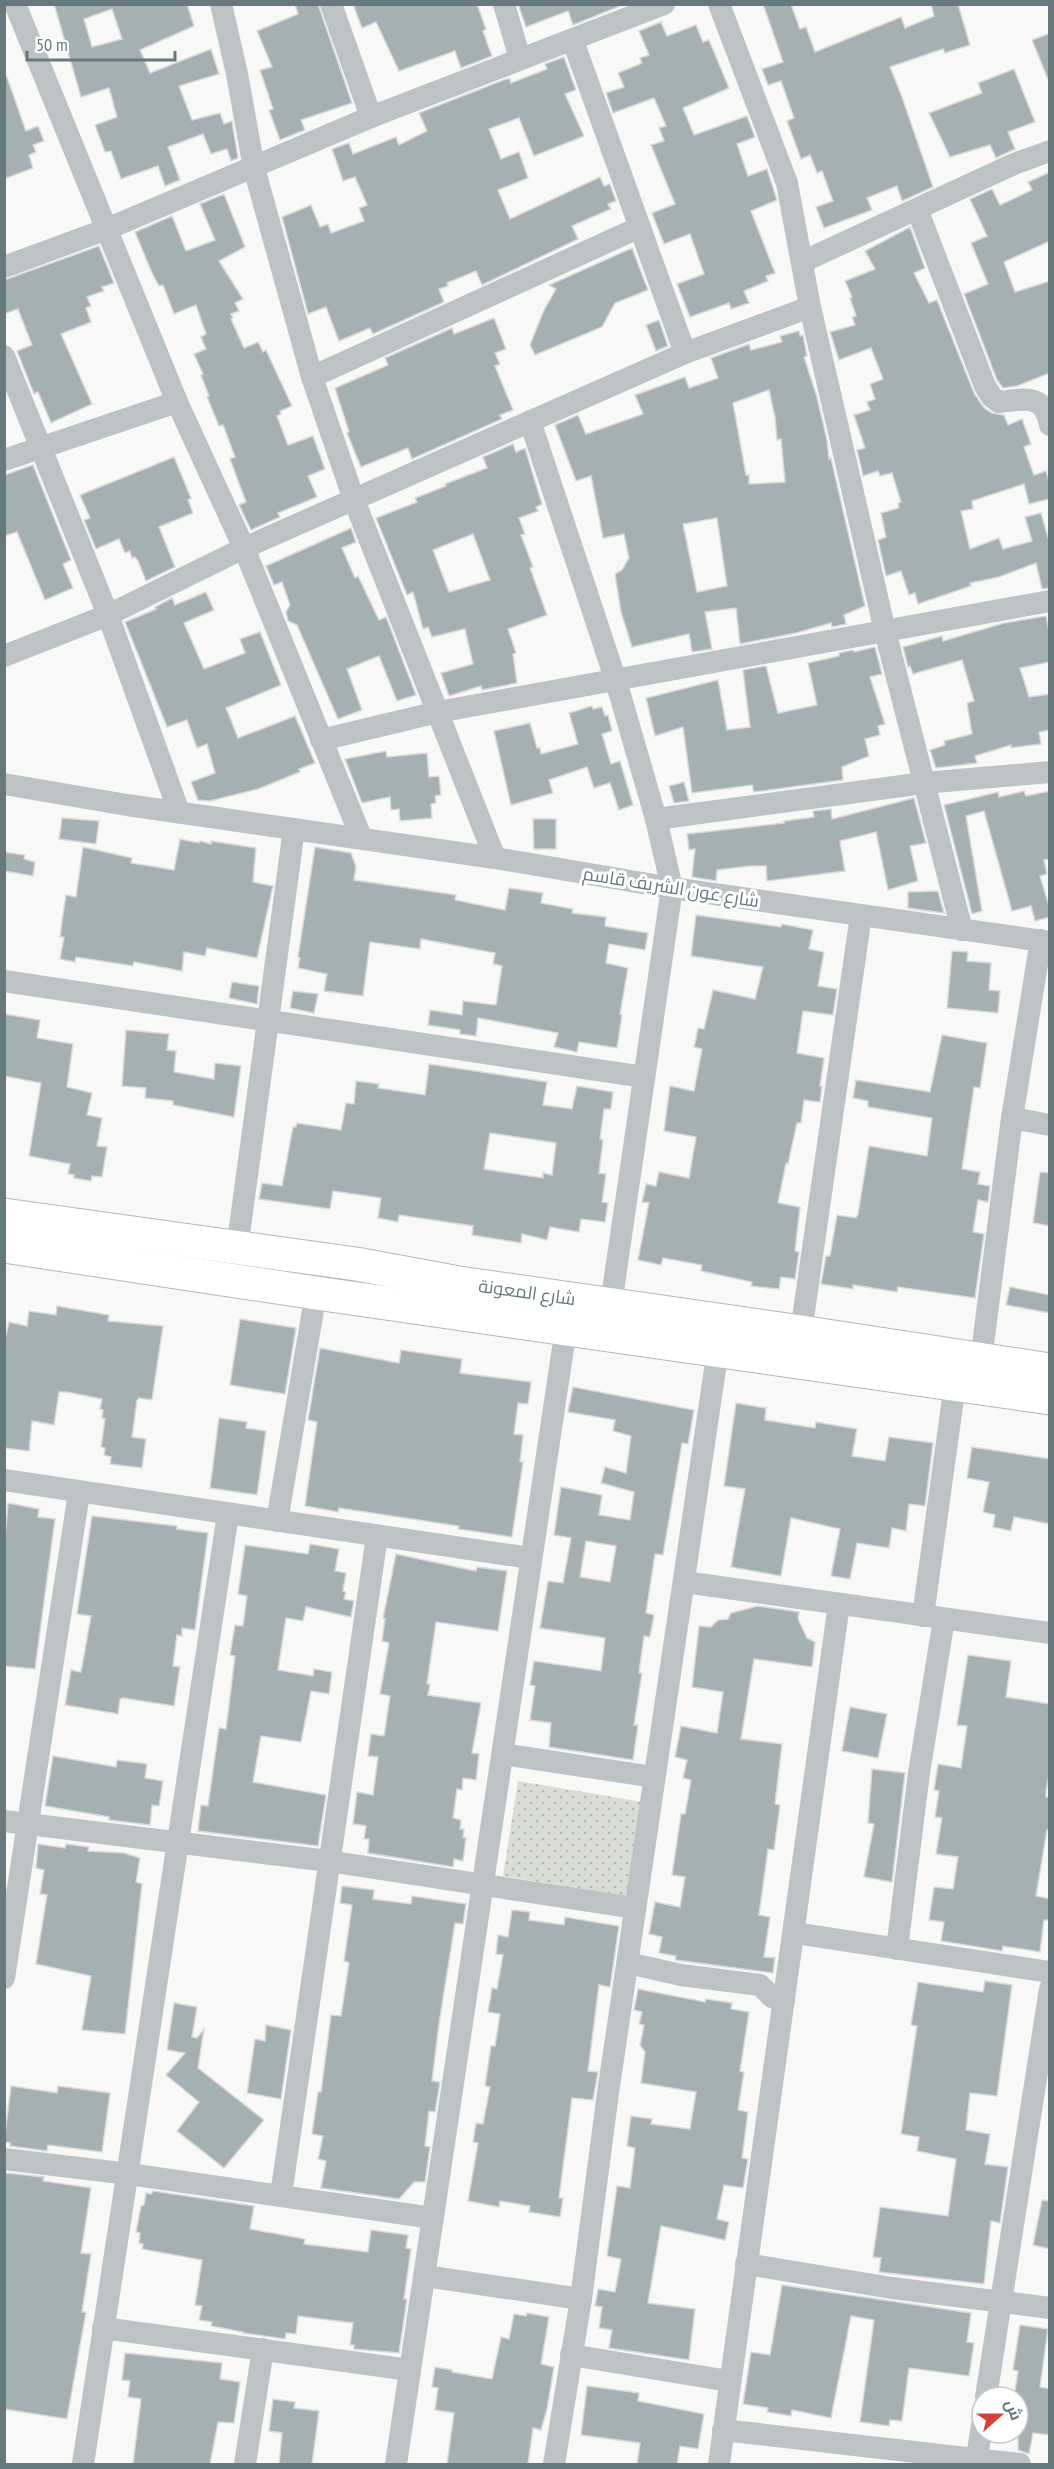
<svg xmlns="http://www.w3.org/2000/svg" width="1054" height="2469" viewBox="0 0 1054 2469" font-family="'PT Sans Narrow',Cairo,sans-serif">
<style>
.park{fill:url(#park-dots)}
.building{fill:#a5b0b2;stroke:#dadad8;stroke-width:1.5;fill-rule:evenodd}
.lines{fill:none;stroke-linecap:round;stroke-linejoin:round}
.trunk-casing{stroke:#b3b8ba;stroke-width:35}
.minor{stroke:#bdc3c5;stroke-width:22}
.trunk{stroke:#fff;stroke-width:33}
.labels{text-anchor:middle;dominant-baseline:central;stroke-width:6;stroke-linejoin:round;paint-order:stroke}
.street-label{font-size:18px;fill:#66797e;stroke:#fff}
</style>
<defs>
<pattern id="park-dots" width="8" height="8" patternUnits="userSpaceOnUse" patternTransform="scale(1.5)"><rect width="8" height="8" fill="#d9ddd5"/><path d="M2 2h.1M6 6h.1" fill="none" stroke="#b4b8b2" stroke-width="1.8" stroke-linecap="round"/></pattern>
</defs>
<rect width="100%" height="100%" fill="#f8f8f6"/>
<!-- park -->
<path class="park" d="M518,1781L643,1802L628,1897L503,1876Z"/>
<!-- building -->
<g class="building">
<path d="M54,4H187L194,26L140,50L150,73L211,49L219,74L179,86L192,120L220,113L224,124L232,121L238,158L231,161L227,149L211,154L203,134L168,147L180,180L165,186L158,166L121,179L111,151L105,152L95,125L117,117L109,88L81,97ZM112,9L122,39L92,47L84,19Z"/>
<path d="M295,4H318L352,103L301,120L305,130L280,140L269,110L273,109L260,70L272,67L257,31L298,14Z"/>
<path d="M353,4H477L486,29L483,31L492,56L461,68L455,51L399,71L376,22L362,28Z"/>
<path d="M518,4H625L573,25L568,11L526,27Z"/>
<path d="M763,4H791L800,29L806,27L815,52L901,17L905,28L934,16L931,4H958L970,45L945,53L943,49L890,67L902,97L933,187L902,201L897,186L867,198L872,210L824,228L816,207L833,201L822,171L817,173L810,155L801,159L787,121L794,118L781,81L768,85L762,69L783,62Z"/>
<path d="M661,22L667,36L696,25L703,42L709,40L729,88L683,108L694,135L747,116L755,137L737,144L748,176L767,169L777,200L751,211L775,273L766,276L768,281L744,291L749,303L731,309L729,303L690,317L677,284L704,274L690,234L664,244L652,213L675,204L651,145L664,141L659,128L666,126L654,98L613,113L606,93L624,87L618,73L642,63L640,58L649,55L639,31Z"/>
<path d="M1050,33V81L1049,82L1032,40Z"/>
<path d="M564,57L576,90L565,94L584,136L534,156L519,118L489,129L501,159L519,152L528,178L498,190L510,219L600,177L604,186L610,184L616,201L608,204L611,209L572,226L578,239L482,285L476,271L447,283L448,286L439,289L444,302L373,334L370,328L339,341L326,307L308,314L282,217L311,205L320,227L328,224L331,233L364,221L359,208L367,205L355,177L343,181L332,149L349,143L353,154L396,137L399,145L427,131L419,113L506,79H510L511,83L547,69L545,64Z"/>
<path d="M1014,69L1035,122L1008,132L1015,149L996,158L990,145L950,157L929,113L982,93L978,83Z"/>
<path d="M4,77H7L26,131L38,126L44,141L33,145L36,152L29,155L33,168L4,179Z"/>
<path d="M1050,172V241L1004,262L1015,292L1050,281V373L1017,386L1003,388L997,380L964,294L988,284L971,243L987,236L970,199L992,189L1000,205L1032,190L1028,182Z"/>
<path d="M224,194L245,247L219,261L243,299L235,303L239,311L231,314L233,318L231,319L244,348L258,342L263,352L266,350L292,406L280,411L281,414L277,416L288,445L313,436L325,469L308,476L317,497L278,513L280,517L251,530L239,505L246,502L230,459L235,457L223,425L219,426L207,397L209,396L201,375L203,374L194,354L206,349L201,337L206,334L196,305L174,314L163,285L159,286L152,273L135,232L172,216L186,251L215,240L200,204Z"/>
<path d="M910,227L925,268L914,273L929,303L937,300L974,393L984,408L992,413L1004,415L1008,425L1022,419L1031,444L1024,447L1034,475L1046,471L1050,484V499L1029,504L1024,484L972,501L973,509L961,511L970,549L999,538L1003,549L1032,541L1025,517L1041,513L1050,544V588L1042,589L1036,563L999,577L970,583L971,586L918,604L915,593L909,595L901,571L886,576L878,540L886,537L881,513L899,508L898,503L901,502L892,473L880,476L878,471L863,476L857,450L865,448L854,415L870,410L867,402L875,399L870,384L883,379L871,348L839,360L830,332L855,325L852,317L856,316L850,298L852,297L845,281L875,269L865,251Z"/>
<path d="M99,246L114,283L102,287L104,291L87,297L91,306L86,308L91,322L61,334L92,404L51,423L38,392L34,394L17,351L32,345L18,309L4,314V280Z"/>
<path d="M632,248L648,290L615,303L602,327L535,355L530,345L544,310L556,289L549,285Z"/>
<path d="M494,318L506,349L495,353L500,364L495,366L513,410L500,415L502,419L412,459L408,448L361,467L347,433L349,432L335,388L388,365L385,358L452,328L454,334Z"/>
<path d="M659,320L668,346L656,351L646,325Z"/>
<path d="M799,331L800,336L803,335L807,356L804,357L817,397L827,440L829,459L831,458L865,606L844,615L846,624L832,627L831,623L796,633L740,644L736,608L705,612L712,649L692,652L689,634L632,647L621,612L615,574L622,570L629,558L624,534L603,538L591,476L576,481L555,425L578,415L586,434L643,414L635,395L685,377L689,388L718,378L711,358L749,344L751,350L782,342L780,336ZM769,390L775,417L777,440L781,439L785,482L749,484V475H746L733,403ZM717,518L727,586L697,592L683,524Z"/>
<path d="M513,444L516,452L525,448L542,504L536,507L538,511L519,518L525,534L521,535L533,567L530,568L547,615L508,629L516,653L513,654L517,683L482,690L481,686L449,696L441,673L473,664L465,629L432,637L428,627L423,629L413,592L407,595L376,518L417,502L415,498L446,486L445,484L487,468L483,457ZM473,534L490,580L449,592L433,550Z"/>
<path d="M174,457L191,498L188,500L193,513L159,527L175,567L146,581L138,561L135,557L132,558L130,551L125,553L119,539L96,549L84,520L90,518L80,495Z"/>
<path d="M33,465L71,560L63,564L73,588L45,600L17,532L4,536V475Z"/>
<path d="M351,528L356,542L342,548L355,578L358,576L379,620L386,617L416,695L397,701L379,656L347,669L362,710L338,719L297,625L288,621L286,612L290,605L282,582L274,585L266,566Z"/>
<path d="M206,592L214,610L184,623L204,669L245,653L240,639L260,632L281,685L226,708L238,738L295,716L315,763L299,769L300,772L258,789L210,801L198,800L191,782L215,773L207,744L197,748L187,720L167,727L125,622L156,609L155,607L172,598L175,605Z"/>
<path d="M1046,616L1050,636V662L1020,668L1029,697L1050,694V730L1039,732L1041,744L1011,748V745L975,756L977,763L936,768L930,750L945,745L944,741L972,734L967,703L974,701L962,660L913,674L910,666L908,667L903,647L942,636L943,641L1004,623Z"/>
<path d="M875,647L882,674L870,677L885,724L878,726L880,735L865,739L869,756L842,767L843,780L754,792L752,785L692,793L683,727L655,736L646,698L718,680L727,730L750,727L743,670L766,666L778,713L817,705L808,663L839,656V653L853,650L854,652Z"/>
<path d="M592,706L593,709L602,707L605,716L608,715L612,731L602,734L611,764L620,761L633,805L619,810L610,783L594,788L587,767L549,780L553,793L511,805L494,731L530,723L537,748H540L541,754L578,744L569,713Z"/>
<path d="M386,751L387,757L427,753L429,777L439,776L441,795L435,796L436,803L431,804L432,818L400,821L399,809L391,810L390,797L362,803L345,759Z"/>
<path d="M684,782L689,801L674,803L669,786Z"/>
<path d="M1024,791L1026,796L1050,791V859L1044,860L1047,874L1040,876L1050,909V917L1035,921L1031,906L1012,911L984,811L966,816L982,911L972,914L944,805L998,792L999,797Z"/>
<path d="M914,798L926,843L910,846L918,881L888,890L876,832L840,841L845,871L767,881L766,866H751L717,870L716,881L692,877L695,849L689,850L687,834L784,823V821L814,817L813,811L831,809L832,819Z"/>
<path d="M62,818L99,821L96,844L59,839Z"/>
<path d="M533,819H556V849H534Z"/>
<path d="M180,839L199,843L200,841L211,844V841L256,848L253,882L273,886L257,958L207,948L205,956L184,952L182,971L134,962L133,966L76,957L75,962L60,959L64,937H60L62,921L66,895L76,897L83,847L132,858L131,863L174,870Z"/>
<path d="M315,847L351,853L356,867L354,880L456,895L455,900L505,910L509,888L543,893L541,903L573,909L572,913L606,917L605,926L648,933L645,950L609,944L606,963L628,968L620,1014L622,1015L617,1048L579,1042L577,1052L554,1047L558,1033L478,1018L476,1036L460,1034V1030L428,1025L430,1010L462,1015L463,1001L496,1005L502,966L493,964L495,953L421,939L420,949L370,942L363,996L324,991L327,974L298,968L300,958L298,957Z"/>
<path d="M4,852L25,855L24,859L35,862L33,876L4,871Z"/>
<path d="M938,891L944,913L908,908V892Z"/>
<path d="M696,915L781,927L782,924L813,930L809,949L824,952L818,986L837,989L833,1015L803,1011L797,1053L824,1058L820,1086H822L820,1102L804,1100L801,1123H797L788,1164L786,1163L778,1203L800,1207L795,1251L799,1252L795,1279L781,1277L779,1289L751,1286L752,1282L701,1271L702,1265L663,1258L661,1265L638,1260L649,1203L642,1202L646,1184L656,1186L659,1172L689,1178L696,1137L664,1131L670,1086L694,1091L702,1049L694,1047L698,1028L704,1029L713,990L755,999L763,967L691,956Z"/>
<path d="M952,951L968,952L967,961L991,963L989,990L1000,991L998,1013L947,1008Z"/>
<path d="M232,982L259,986L257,1004L229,998Z"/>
<path d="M293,991L318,994L314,1013L290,1008Z"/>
<path d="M4,1014L40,1020L37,1038L73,1044L67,1087L92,1093L87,1115L102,1118L97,1146L107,1147L102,1177L92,1176L91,1181L74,1178V1175L68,1174L70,1164L29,1156L41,1083L4,1076Z"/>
<path d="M126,1030L169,1034L167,1050L176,1051L174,1072L214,1079L215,1063L241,1066L234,1117L173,1105V1101L145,1098L146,1088L122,1086Z"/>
<path d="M942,1035L987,1043L980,1088L974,1087L962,1169L980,1172L978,1184L990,1186L988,1202L978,1200L973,1232L984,1234L975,1298L898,1287L897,1292L853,1285V1289L821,1284L826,1256H830L837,1215L856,1218L858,1214L869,1146L927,1156L932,1118L868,1107V1101L853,1098L856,1080L930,1092Z"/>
<path d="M429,1064L547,1082L543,1105L572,1109L577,1086L613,1092L611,1109H604L600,1139L603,1140L599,1173L606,1174L602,1202L608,1203L605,1222L581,1219L579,1232L550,1227L547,1240L522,1234L521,1243L472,1235L473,1226L399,1215L398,1222L378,1218L381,1198L333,1191L330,1209L259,1199L262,1183L282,1186L293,1127H296L297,1123L341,1130L346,1103L354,1104L356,1081L379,1084L378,1088L425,1095ZM490,1133L556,1143L552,1175L543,1173V1178L484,1169Z"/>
<path d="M1040,1172L1050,1173V1226L1033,1223Z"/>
<path d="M1010,1287L1050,1295V1313L1006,1305Z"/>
<path d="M57,1306L109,1315L108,1321L163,1326L152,1400L139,1398L137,1400L132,1437L146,1439L142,1468L110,1464L111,1457L104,1455L105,1448L101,1447L105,1419L102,1418L103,1410L100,1409L102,1399L67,1392H59L54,1425L32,1421L29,1451L4,1448V1343L9,1322L27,1326L29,1311L56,1315Z"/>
<path d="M240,1319L296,1328L285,1394L230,1385Z"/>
<path d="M320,1348L399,1363L401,1350L462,1359L460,1373L531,1382L528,1404L518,1403L514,1434L523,1435L520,1462H523L512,1537L458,1529L459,1526L339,1508L338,1512L305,1506L317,1422L308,1420Z"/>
<path d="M573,1387L694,1410L688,1444L682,1443L663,1555L655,1554L646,1613L654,1615L650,1637L644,1636L639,1673H642L634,1725H638L633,1760L549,1747L551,1723L530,1720L535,1686L530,1685L534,1661L601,1671L605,1638L540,1628L548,1581L563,1583L571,1538L554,1535L561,1487L602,1495L599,1515L630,1520L634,1492L601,1483L605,1467L626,1473L631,1436L613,1431L615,1420L568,1412ZM586,1541L616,1546L610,1582L580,1577Z"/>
<path d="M736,1403L766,1408L765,1420L815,1428L816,1422L857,1429L852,1456L885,1461L889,1437L933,1443L925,1506L909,1504L906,1531L892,1528L889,1548L857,1543L850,1579L831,1576L840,1529L791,1518L781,1576L731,1567L745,1489L724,1486Z"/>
<path d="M219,1418L247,1422L246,1428L266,1431L257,1495L210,1488Z"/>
<path d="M972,1447L1050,1459V1524L1014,1517L1011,1531L993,1527L995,1515L983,1512L989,1482L967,1478Z"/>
<path d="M8,1503L39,1509L38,1517L55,1519L35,1669L4,1666V1552Z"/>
<path d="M92,1516L177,1526V1529L208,1533L195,1630L182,1628V1636L177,1635L173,1666L180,1667L174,1706L123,1698L120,1699L118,1714L65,1705L71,1670L81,1672L91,1616L77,1614Z"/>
<path d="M310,1544L339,1549L335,1571L346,1573L343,1591L346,1592L344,1599L354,1601L351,1617L306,1607L303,1621L286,1618L278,1670L313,1676L314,1669L332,1672L329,1694L311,1691L301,1742L261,1736L253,1782L326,1795L318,1846L198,1831L201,1805L208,1806L219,1728L226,1729L235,1656L230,1655L235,1625L243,1626L247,1596L238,1594L245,1545L308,1554Z"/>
<path d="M396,1554L476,1571L477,1567L507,1571L498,1631L436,1622L427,1684H430L428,1695L481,1703L472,1753L479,1754L476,1780L463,1778L462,1790L457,1789L453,1818L461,1820L460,1829H464L463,1837L466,1838L463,1861L454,1859L453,1867L368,1853L369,1839H364L366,1826L353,1824L357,1792L373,1795L378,1757L368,1756L371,1734L384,1736L390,1696L380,1694L389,1643L382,1641L385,1619L383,1618Z"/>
<path d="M758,1606L799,1612L798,1619L807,1638L815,1642L812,1667L754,1659L741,1739L782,1744L775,1804L780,1805L774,1850L768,1849L759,1915L770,1917L764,1957L775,1958L773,1973L675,1960L676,1956L659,1953L662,1937L649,1934L655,1902L680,1907L685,1877L672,1875L681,1814H685L691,1780L683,1778L687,1760L675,1757L681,1726L717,1733L723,1692L692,1687L699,1626L711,1627L718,1620L728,1619L731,1613Z"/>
<path d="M968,1655L1011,1661L1006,1697L1050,1704V1770L1046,1791V1797H1050V1830H1047L1036,1896L1050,1899V1920H1044L1040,1952L1003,1946L1002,1951L941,1941L944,1922L929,1920L934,1887L953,1889L958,1857L936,1854L942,1818L935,1817L939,1791L934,1790L938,1764L961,1768L967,1726L957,1725Z"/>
<path d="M850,1707L887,1714L878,1758L842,1751Z"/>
<path d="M53,1756L116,1767L117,1760L147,1764L145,1778L163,1781L159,1806L152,1805L150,1825L109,1820V1817L45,1806Z"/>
<path d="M872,1769L905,1773L892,1882L864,1877L874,1824L868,1823Z"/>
<path d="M38,1844L65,1848L66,1844L89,1847L88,1851L124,1853L140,1858L136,1882L142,1884L125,2034L82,2030L91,1976L36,1964L47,1895L40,1894L44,1870L36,1868Z"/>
<path d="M342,1886L374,1890L373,1899L411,1904L412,1896L466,1904L463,1924L455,1923L439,2024L432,2081L440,2082L435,2112L429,2111L425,2146L430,2147L425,2182H414L399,2199L321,2188L326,2161L318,2159L323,2136L312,2134L318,2092H321L331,2015L341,2016L349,1963L344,1961L352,1905L340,1903Z"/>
<path d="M512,1910L530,1912L529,1920L564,1925L565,1917L619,1926L610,1987L599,1985L588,2071L598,2072L593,2100L572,2098L559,2198H563L560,2217L529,2212L530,2206L500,2201L499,2207L468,2201L478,2143L473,2142L476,2123L483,2124L490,2087L485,2086L491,2046H495L500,2014L488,2012L492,1988L497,1989L503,1955L496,1954L498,1935L508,1937Z"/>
<path d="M985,1981L1012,1985L997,2096L970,2093L966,2130L990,2134L985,2164L1008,2167L1000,2223L991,2221L984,2284L879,2272L881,2258L873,2257L880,2207L948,2216L956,2159L917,2151L919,2137L901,2134L917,2026L911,2025L918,1982L983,1992Z"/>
<path d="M638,1989L705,2002L706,1999L732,2003L731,2009L749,2012L740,2071L744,2072L738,2110L748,2112L742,2158L748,2159L743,2188L724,2185L717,2219L729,2222L725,2240L661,2226L648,2303L695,2309L689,2360L609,2348L612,2330L599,2328L602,2307L595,2306L598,2289L615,2292L621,2259L607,2256L617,2186L630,2188L635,2148L627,2146L631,2116L652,2119L651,2124L690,2129L696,2092L641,2083L645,2052L640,2045L644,2025L639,2024L642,2012L634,2010Z"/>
<path d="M174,2003L197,2007L192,2037L197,2038L204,2029L198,2068L264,2120L224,2168L177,2131L199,2102L166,2075L185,2053L167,2050Z"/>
<path d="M266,2025L291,2030L281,2099L247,2093L255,2039L265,2041Z"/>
<path d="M11,2086L57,2093L58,2086L110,2093L102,2152L48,2145L47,2151L10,2146V2143L4,2142Z"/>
<path d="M7,2173L44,2177L43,2181L91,2188L81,2253L91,2254L82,2312H86L67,2419L4,2409V2174Z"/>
<path d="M153,2191L254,2206L250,2229L305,2239L304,2244L368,2252L371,2230L408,2235L406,2248L411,2249L404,2299H407L399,2353L354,2349V2345H350L353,2323L298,2316L296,2334L286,2333L285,2339L243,2333V2332L211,2326L212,2322L199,2320L202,2306L195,2305L202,2260L142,2249L143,2244L139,2243L140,2233L136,2232L141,2206L144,2205L146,2193L151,2194Z"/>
<path d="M1042,2200L1050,2201V2249L1033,2245Z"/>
<path d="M782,2285L971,2313L967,2342L974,2343L969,2376L909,2368L902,2421L890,2420L889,2426L860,2422L874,2320L851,2316L831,2418L792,2410L791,2416L767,2412L768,2408L743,2404L751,2352L770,2355Z"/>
<path d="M527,2313L549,2317L541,2364L554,2367L547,2409L541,2430L533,2428L528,2464H447L454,2413L435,2410L438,2388L432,2387L435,2367L452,2370V2372L492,2379L501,2337L509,2339L514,2314L526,2316Z"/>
<path d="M1020,2325L1048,2329L1040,2387L1050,2389V2435L1033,2433L1029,2454L1018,2450V2397H1014L1018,2371L1013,2370Z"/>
<path d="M125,2353L222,2363L220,2379L240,2382L234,2423L218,2422L210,2464H133L141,2399L128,2397L130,2381L122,2380Z"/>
<path d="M587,2386L639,2393L638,2401L704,2414L698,2449L680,2446L677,2464H637L640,2443L581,2435Z"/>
<path d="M273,2399L295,2402L294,2408L319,2411L312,2464H279L282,2433L269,2431Z"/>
</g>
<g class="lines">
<!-- trunk casing -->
<g class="trunk-casing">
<g id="trunk">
<path d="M4,1215L356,1264L459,1283L801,1332L1050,1370"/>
<path d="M4,1246L316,1293L1050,1398"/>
</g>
</g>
<!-- minor -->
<g class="minor">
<path d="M15,4L177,402L244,548L361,837"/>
<path d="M221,4L237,74L254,168L312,377L354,500L495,858"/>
<path d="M331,4L371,117"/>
<path d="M504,4L520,59"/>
<path d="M719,4L787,183L810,307L885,631L962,930"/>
<path d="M573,41L685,353"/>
<path d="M917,209L985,386L992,397L999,402C1025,399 1044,393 1050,425"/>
<path d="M802,262L1014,164L1050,151"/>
<path d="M4,267L107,229L371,117L664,4"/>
<path d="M4,356L108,615L179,812"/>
<path d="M312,377L640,227"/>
<path d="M530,421L616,681L656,819L672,888L611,1304"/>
<path d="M4,460L177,402"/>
<path d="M4,656L108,615L244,548L685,353L810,307"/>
<path d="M321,740L438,712L1050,601"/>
<path d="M4,784L127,805L495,858L672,888L1050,942"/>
<path d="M656,819L924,783L1050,772"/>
<path d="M4,981L644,1077"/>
<path d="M1012,1118L1050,1125"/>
<path d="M237,1249L294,829"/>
<path d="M801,1332L861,915"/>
<path d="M981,1360L1012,1118L1041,940"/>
<path d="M4,1480L530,1558"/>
<path d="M277,1521L316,1293"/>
<path d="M684,1582L1050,1633"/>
<path d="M923,1616L955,1384"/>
<path d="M503,1754L654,1777"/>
<path d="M4,1821L328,1861L635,1908"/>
<path d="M795,1933L1050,1972"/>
<path d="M897,1949L919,1773L944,1619"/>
<path d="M628,1963L681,1975L760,1985L772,1997L784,2001"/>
<path d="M4,1978L79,1493"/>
<path d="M4,2159L129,2174L433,2218"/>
<path d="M281,2195L377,1536"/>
<path d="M746,2264L892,2288L1050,2308"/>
<path d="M425,2276L581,2299"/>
<path d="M103,2328L410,2370"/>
<path d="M571,2355L729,2381"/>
<path d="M986,2397L1050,1989"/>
<path d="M723,2430L1020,2464"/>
<path d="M83,2464L228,1514"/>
<path d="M245,2464L263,2349"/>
<path d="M396,2464L566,1328"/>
<path d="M554,2464L581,2299L608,2093L718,1349"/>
<path d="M719,2464L839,1604"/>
<path d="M976,2464L982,2425"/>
</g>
<!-- trunk -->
<use href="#trunk" class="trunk"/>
</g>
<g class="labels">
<!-- street labels -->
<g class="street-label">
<text transform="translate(671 887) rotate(9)">شارع عون الشريف قاسم</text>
<text transform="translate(527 1292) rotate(8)">شارع المعونة</text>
</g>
</g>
<!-- border -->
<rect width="1054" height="2469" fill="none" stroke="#66797e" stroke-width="12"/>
<!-- north arrow -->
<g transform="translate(1000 2415) rotate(69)"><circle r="28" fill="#ffffff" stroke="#c2c9cb" stroke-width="1.5"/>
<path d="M0-4.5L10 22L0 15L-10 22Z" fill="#d54039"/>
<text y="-9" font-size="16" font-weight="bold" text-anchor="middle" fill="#66797e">ش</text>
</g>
<!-- scale -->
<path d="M27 51v9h148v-9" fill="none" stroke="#66797e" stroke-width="3"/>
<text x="36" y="51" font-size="18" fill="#66797e" stroke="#ffffff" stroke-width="4.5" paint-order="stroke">50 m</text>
</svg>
